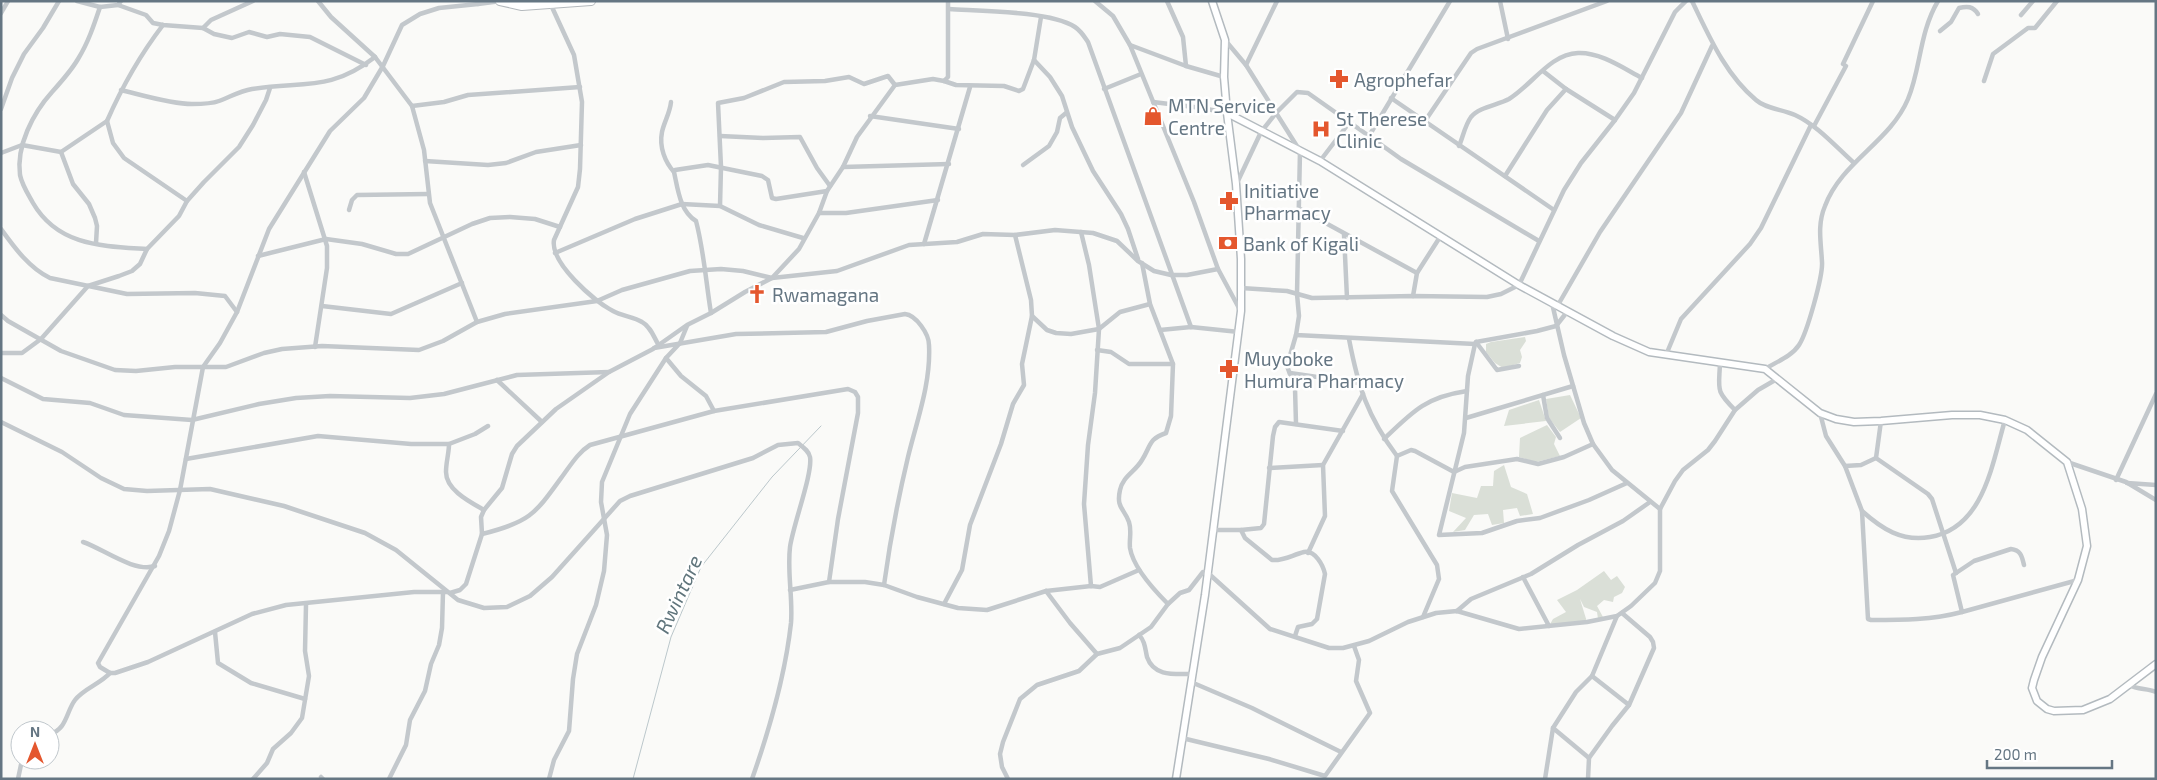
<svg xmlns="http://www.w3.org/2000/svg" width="2157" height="780" viewBox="0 0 2157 780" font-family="'Exo 2',sans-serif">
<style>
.green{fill:#dadfd7}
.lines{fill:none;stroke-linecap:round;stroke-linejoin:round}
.stream{stroke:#bbc7cb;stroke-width:1}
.secondary-casing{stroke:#b3babf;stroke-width:9}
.highway-casing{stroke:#b4b9bd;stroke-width:10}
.street{stroke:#c3c8cc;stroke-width:4.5}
.secondary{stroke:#fff;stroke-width:6}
.highway{stroke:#fff;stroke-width:8}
.labels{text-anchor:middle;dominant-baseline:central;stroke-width:5;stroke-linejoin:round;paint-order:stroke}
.poi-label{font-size:19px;fill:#657683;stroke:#fff;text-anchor:start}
.water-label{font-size:20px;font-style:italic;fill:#60757c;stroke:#fff}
</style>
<rect width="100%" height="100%" fill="#fafaf8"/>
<!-- green -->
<g class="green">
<path d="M1525,337L1526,341L1520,350L1522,357L1520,363L1503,368L1495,363L1486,352V344L1491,342Z"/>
<path d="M1570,395L1581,418L1560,432L1549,418L1546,399Z"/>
<path d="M1539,400L1546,421L1504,426L1509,410Z"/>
<path d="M1547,425L1556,437L1554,444L1560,456L1536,462L1519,457L1520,438Z"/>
<path d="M1504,465L1511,487L1527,494L1533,514L1520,516L1517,508L1503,510L1504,523L1492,525L1488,514L1474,515L1465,530L1453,532L1466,518L1449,511L1452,493L1477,498L1481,486H1493L1494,471Z"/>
<path d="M1604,571L1611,580L1617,576L1625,587L1622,593L1614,597L1613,602L1604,600L1597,606L1603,617L1598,619L1597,612L1584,607L1580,599L1587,622L1549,626L1553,619L1566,612L1557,600L1577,590Z"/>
</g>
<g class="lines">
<!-- stream -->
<path class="stream" d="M633,779L671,637L701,567L772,477L821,426"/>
<!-- secondary casing -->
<g class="secondary-casing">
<g id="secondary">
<path d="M1227,113L1320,161L1519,285L1613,336L1649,352L1765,369L1820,413L1836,419L1854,422L1881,421L1952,415H1980L2005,420L2027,430L2067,462L2082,509L2087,546L2078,580L2042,657L2034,680L2032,688L2037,701L2047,709L2054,711L2083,710L2110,699L2156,664"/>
<path d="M1176,779L1205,595L1241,311V259L1236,184L1227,113L1224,77L1225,40L1212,1"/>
</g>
</g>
<!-- highway casing -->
<g class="highway-casing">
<path id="highway" d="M500,1L522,6L591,1"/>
</g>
<!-- street -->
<g class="street">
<path d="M77,1L100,7L118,5L121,1"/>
<path d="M318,1L331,17L375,57L412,106L424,150L430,203L477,322"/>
<path d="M1095,1L1113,16L1130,45L1194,202L1218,269L1240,310"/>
<path d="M1167,1L1183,37L1186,66"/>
<path d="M1500,1L1508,39"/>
<path d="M1692,1C1709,36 1725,74 1756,100C1766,109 1782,109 1795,115C1817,125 1836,147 1854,163"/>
<path d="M478,4L501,1"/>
<path d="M118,5L146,15L153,23L163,25L203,28L211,20L253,1"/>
<path d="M551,5L574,55L582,102L580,169L578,187L554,240C550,263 594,301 613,311C622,316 634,317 642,322C650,326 654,337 658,344"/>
<path d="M100,7C94,25 88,43 78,59C71,71 61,82 52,92C33,113 16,146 20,175C22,185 28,194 33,203C58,246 102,246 147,249"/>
<path d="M949,9C980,11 1050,11 1075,27C1081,31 1084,36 1088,42L1191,327"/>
<path d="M1,13L8,1"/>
<path d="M2021,15L2033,1"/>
<path d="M163,25C140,55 122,87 107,121L113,143L124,158L187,201"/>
<path d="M203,28L214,34L232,38L249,32L267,37L280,34L310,37L366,65"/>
<path d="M1940,31L1951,22L1959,8C1967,6 1973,6 1978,14"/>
<path d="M1225,40L1246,65L1300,151L1297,294L1299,316L1296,335L1475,344L1476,342L1537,331L1556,326L1567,312"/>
<path d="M1130,45L1186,66L1224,77"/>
<path d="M1034,60L1050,77L1062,96L1072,127L1093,171L1121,214L1128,229L1138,259"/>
<path d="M1246,65L1277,1"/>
<path d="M1543,71L1566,89L1615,120"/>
<path d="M944,81L956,85L1004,86L1019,91L1023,89L1034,60L1041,17"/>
<path d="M1984,81L1993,54L2028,28H2035L2057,1"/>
<path d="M1104,89L1141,74"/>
<path d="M121,90C142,95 171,104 192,104C201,104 211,104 219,101C230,97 240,91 252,89C303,81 330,92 375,57"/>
<path d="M1391,98L1554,210"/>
<path d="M671,102C670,113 664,122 662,132C659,147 665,162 674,172"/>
<path d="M1153,102L1202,108L1227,113"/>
<path d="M412,106L444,102L468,95L580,87"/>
<path d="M1,109L12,78L24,54L43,28L59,1"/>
<path d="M870,116L959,129"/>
<path d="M1425,121L1471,53L1477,49L1607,1"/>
<path d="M720,136L763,138L800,137L817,168L830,186"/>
<path d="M1369,136L1401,159L1539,241"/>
<path d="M1459,146C1463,137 1465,125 1471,117C1479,107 1498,105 1509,99C1532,85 1550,54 1578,53C1600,52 1623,68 1642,78"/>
<path d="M61,152L73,184L89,204L95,218L97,226L96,243"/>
<path d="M1,153L22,145L61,152L107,121"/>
<path d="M425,161L488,165L506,163L536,152L581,145"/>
<path d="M1320,161L1349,123"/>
<path d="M1023,165L1049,146L1057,132L1060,118L1066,113"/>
<path d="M843,167L949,164"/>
<path d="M304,172L327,246V268L315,347"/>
<path d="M1505,176L1547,110L1566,89"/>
<path d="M1237,183L1261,132L1276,113L1297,92L1308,93L1369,136L1450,1"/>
<path d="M720,206L721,167L718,103L744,98L784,82L825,81L849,77L864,84L888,76L895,85"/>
<path d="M1300,209L1417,273"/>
<path d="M349,210L352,200L357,195L428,194"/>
<path d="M819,213H846L938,200"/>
<path d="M1,229C14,247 29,268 50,278L127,294L195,293L225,296L237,312"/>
<path d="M1081,232L1089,265L1099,329L1095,393L1088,445L1084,504L1091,586"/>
<path d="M1344,234L1347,298"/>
<path d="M924,244L970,87"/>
<path d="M555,253L635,219L682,204L720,206L759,225L803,238"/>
<path d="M258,256L326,239L362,244L396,254H408L472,224L490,218L510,217L535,219L560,227"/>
<path d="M1142,263L1150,304L1173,364L1171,416L1166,433C1148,439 1151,446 1142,460C1135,472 1123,476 1120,490C1116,508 1124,508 1129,522C1132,531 1129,539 1130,548C1133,567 1155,591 1168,604"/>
<path d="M1241,288L1287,291L1312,298L1413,296L1487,297L1501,294L1519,285L1564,190L1581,163L1615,120L1634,93L1675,12L1686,1"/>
<path d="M1413,296L1417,273L1440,237"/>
<path d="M1552,303L1564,355L1584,423L1593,444L1612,470L1660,509"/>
<path d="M1558,305L1600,232L1681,113L1712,46"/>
<path d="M322,306L391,314L462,283"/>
<path d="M711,313C706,283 704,251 696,221C680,211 678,190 674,172L675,170L708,165L762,176L768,180L772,198L776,199L827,191"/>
<path d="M1,315L8,321L61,351L115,370L136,371L175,367H226L264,353L282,349L322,346L419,350L443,341L477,322L505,314L597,301L622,290L690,271L721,269L743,271L772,278L837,271L909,245L957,242L983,234L1015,235L1055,230L1093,233L1117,241L1138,261L1154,271L1171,275H1187L1218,269"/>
<path d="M1032,316L1047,330L1056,333L1071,334L1099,329L1120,312L1150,304"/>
<path d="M1160,330L1191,327L1239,332"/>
<path d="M1296,335L1287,366L1295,388L1296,424"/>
<path d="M1349,339C1358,386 1367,416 1397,456L1411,450L1415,451L1454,472L1465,467L1517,459L1538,464L1564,457L1593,444"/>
<path d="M1476,342L1497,370L1519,366"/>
<path d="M1475,344L1468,376L1464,433L1439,535L1482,533L1517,521L1540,518L1589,500L1627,483"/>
<path d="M654,348L736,334L826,332L867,321L905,314C916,315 929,334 929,345C931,383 917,420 908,457C898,499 890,541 884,585"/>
<path d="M1097,350L1111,352L1129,364H1173"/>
<path d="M1,353H22L41,339L88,286L119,276L132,271L140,264L147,249L179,216L187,201L204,182L239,147L253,125L266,100L270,88"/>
<path d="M1666,355L1681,319L1750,244L1761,228L1811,125L1814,126L1846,66L1843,64L1873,1"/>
<path d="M666,358L681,376L706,396L714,411"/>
<path d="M1720,363C1719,390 1715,390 1735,410"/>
<path d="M1765,369C1776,362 1792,356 1799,345C1807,333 1823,276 1822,262C1821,242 1817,225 1825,206C1841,162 1890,142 1908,99C1921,68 1919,33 1938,1"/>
<path d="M1290,373L1358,383"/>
<path d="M1,378L43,399L90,403L124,415L192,420L259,404L296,398L330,396L410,398L444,394L517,375L609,372"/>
<path d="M497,380L542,422"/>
<path d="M1543,395L1547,418L1560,438"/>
<path d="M1820,413L1826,436L1845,466L1862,511L1868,619L1871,620C1902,620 1932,620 1962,612"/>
<path d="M1466,418L1573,386"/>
<path d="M1881,421L1876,458L1928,494L1932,499L1956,573"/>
<path d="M1,422L62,452L101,478L124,489L147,491L210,489L284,506L365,533L396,550L458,600L484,608L507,607L530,596L552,577L620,501L630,496L753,458L778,445L798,443C803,447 809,451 810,457C813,473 793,525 790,547C787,572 793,598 791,623C785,677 770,728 752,779"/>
<path d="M1384,439C1413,411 1426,397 1467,391"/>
<path d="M449,444C449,453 446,462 446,472C446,490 470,502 484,510"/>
<path d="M1397,456L1392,491L1437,565L1439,579L1423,617"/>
<path d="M186,459L318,436L411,444H449L475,434L488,426"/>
<path d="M2067,462L2126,482L2156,500"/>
<path d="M1845,466L1861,465L1876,458"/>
<path d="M1269,468L1323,465"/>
<path d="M2116,480L2156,394"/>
<path d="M2127,483L2156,485"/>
<path d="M1862,511C1882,529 1902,542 1930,537C1984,528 1992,464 2005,420"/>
<path d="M1213,530H1241L1261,528L1264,524L1273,436L1275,427L1279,422L1343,431"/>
<path d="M1241,530L1245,538L1272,560C1284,561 1292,555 1304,552C1315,550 1323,565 1325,574L1317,619L1312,624L1298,627L1295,636"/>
<path d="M482,534C531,522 535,514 564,474C572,463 579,452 590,445L714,411L848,389L855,392L858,397V413L838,519L829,582"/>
<path d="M83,542C102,548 134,573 155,566"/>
<path d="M1308,553L1325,516L1323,465L1363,394"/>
<path d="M2024,565C2022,557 2021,550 2011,549L1974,561L1953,575L1962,612L2078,580"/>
<path d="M1523,577L1549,626"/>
<path d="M790,590L829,582H865L884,585L917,597L958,608L987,610L1046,591L1091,586L1100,587L1139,570"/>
<path d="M1046,591L1070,623L1097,654"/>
<path d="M447,592H414L286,605L252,614L148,662L115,673H110L100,667L98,663L159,556L169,531L180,490L203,367L220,343L237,312L269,229L330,131L364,98L383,66L402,25L420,14L439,8L478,4V1"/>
<path d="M450,593L460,590L466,584L482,534L481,517L484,510L502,488L512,454L517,446L556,409L609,372L653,349L687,325L711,313L745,292L772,278L799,249L819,213L827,191L843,167L857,137L895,85L933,79L944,81L948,77V1"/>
<path d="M944,604L962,570L970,525L1001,444L1013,404L1024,385L1022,364L1032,316L1031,300L1015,235"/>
<path d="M1457,611L1471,599L1531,574L1578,545L1623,521L1650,502"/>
<path d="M215,632L218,663L251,683L305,699"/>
<path d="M1139,635C1145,641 1145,648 1147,657C1154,677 1175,674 1192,674"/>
<path d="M1592,676L1629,705"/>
<path d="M1191,682L1252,708L1341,752"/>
<path d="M2129,685C2138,690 2147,688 2156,692"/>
<path d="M1553,728L1589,758"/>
<path d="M50,734C67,729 66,712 75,700C83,689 100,684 110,673"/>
<path d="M1182,738L1269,759L1325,776L1370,713L1356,681L1359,660L1354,646"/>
<path d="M321,777L323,779"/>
<path d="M18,779L22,760"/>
<path d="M253,779L267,763L273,749L291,733L302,718L309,676L305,651L306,605"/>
<path d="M389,779L406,745L410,720L425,691L431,664L439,645L442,628L443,592"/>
<path d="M549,779L554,760L569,731L573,679L577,654L596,605L604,571L607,535L601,502L602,482L630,414L666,358L680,343L687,326"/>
<path d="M1008,779L1002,767L1000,754L1003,742L1020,699L1037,685L1079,671L1097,654L1120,648L1151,627L1168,604L1180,593L1189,590L1203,572L1208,573L1270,629L1329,648H1343L1369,641L1408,622L1436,613L1457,611L1519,629L1587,622L1617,616L1631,606L1655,583L1660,571V509L1675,481L1683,470L1708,450L1715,441L1735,410L1758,390L1777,379"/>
<path d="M1545,779L1553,728L1576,692L1592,676L1617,616"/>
<path d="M1588,779L1589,758L1612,726L1629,705L1654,648L1653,642L1650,637L1622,613"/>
</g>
<!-- secondary -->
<use href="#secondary" class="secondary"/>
<!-- highway -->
<use href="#highway" class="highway"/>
</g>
<!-- icons -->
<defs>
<g id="pharmacy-bare" transform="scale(1.5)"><path d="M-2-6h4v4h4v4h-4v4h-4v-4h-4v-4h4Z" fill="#e4572e" stroke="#fff" stroke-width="2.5" paint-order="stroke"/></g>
<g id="shop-bare" transform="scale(1.5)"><path d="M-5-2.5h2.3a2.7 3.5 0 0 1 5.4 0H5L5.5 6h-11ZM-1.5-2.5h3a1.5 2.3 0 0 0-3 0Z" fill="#e4572e" stroke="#fff" stroke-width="2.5" paint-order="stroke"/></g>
<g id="hospital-bare" transform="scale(1.5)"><path d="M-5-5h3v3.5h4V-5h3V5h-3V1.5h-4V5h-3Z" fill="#e4572e" stroke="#fff" stroke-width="2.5" paint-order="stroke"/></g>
<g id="bank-bare" transform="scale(1.5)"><path d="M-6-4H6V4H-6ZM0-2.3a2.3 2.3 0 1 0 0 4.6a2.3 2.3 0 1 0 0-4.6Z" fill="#e4572e" stroke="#fff" stroke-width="2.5" paint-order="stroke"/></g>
<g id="church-bare" transform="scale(1.5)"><path d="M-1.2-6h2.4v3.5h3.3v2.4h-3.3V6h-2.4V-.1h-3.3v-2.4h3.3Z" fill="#e4572e" stroke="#fff" stroke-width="2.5" paint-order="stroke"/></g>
</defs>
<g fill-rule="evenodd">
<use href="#pharmacy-bare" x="1339" y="79"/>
<use href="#shop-bare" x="1153" y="116"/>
<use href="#hospital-bare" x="1321" y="129"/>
<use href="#pharmacy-bare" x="1229" y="201"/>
<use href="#bank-bare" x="1228" y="243"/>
<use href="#church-bare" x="757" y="294"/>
<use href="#pharmacy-bare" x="1229" y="369"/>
</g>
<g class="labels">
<!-- poi labels -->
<g class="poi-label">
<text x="1354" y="79">Agrophefar</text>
<text x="1168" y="105">MTN Service<tspan x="1168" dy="22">Centre</tspan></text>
<text x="1336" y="118">St Therese<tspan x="1336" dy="22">Clinic</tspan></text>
<text x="1244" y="190">Initiative<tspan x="1244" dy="22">Pharmacy</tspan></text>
<text x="1243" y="243">Bank of Kigali</text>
<text x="772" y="294">Rwamagana</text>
<text x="1244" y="358">Muyoboke<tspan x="1244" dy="22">Humura Pharmacy</tspan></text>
</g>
<!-- water labels -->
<g class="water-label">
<text transform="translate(678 594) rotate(-65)">Rwintare</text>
</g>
</g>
<!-- border -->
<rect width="2157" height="780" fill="none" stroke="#657683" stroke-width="5"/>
<!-- north arrow -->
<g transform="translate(35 745)"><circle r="24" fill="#ffffff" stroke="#c1c8cd"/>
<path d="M0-4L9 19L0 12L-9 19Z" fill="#e4572e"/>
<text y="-8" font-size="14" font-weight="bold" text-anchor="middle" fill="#657683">N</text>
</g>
<!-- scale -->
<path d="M1987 760v8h125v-8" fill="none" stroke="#657683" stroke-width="2.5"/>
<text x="1994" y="760" font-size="15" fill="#657683" stroke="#ffffff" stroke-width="4" paint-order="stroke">200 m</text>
</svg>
